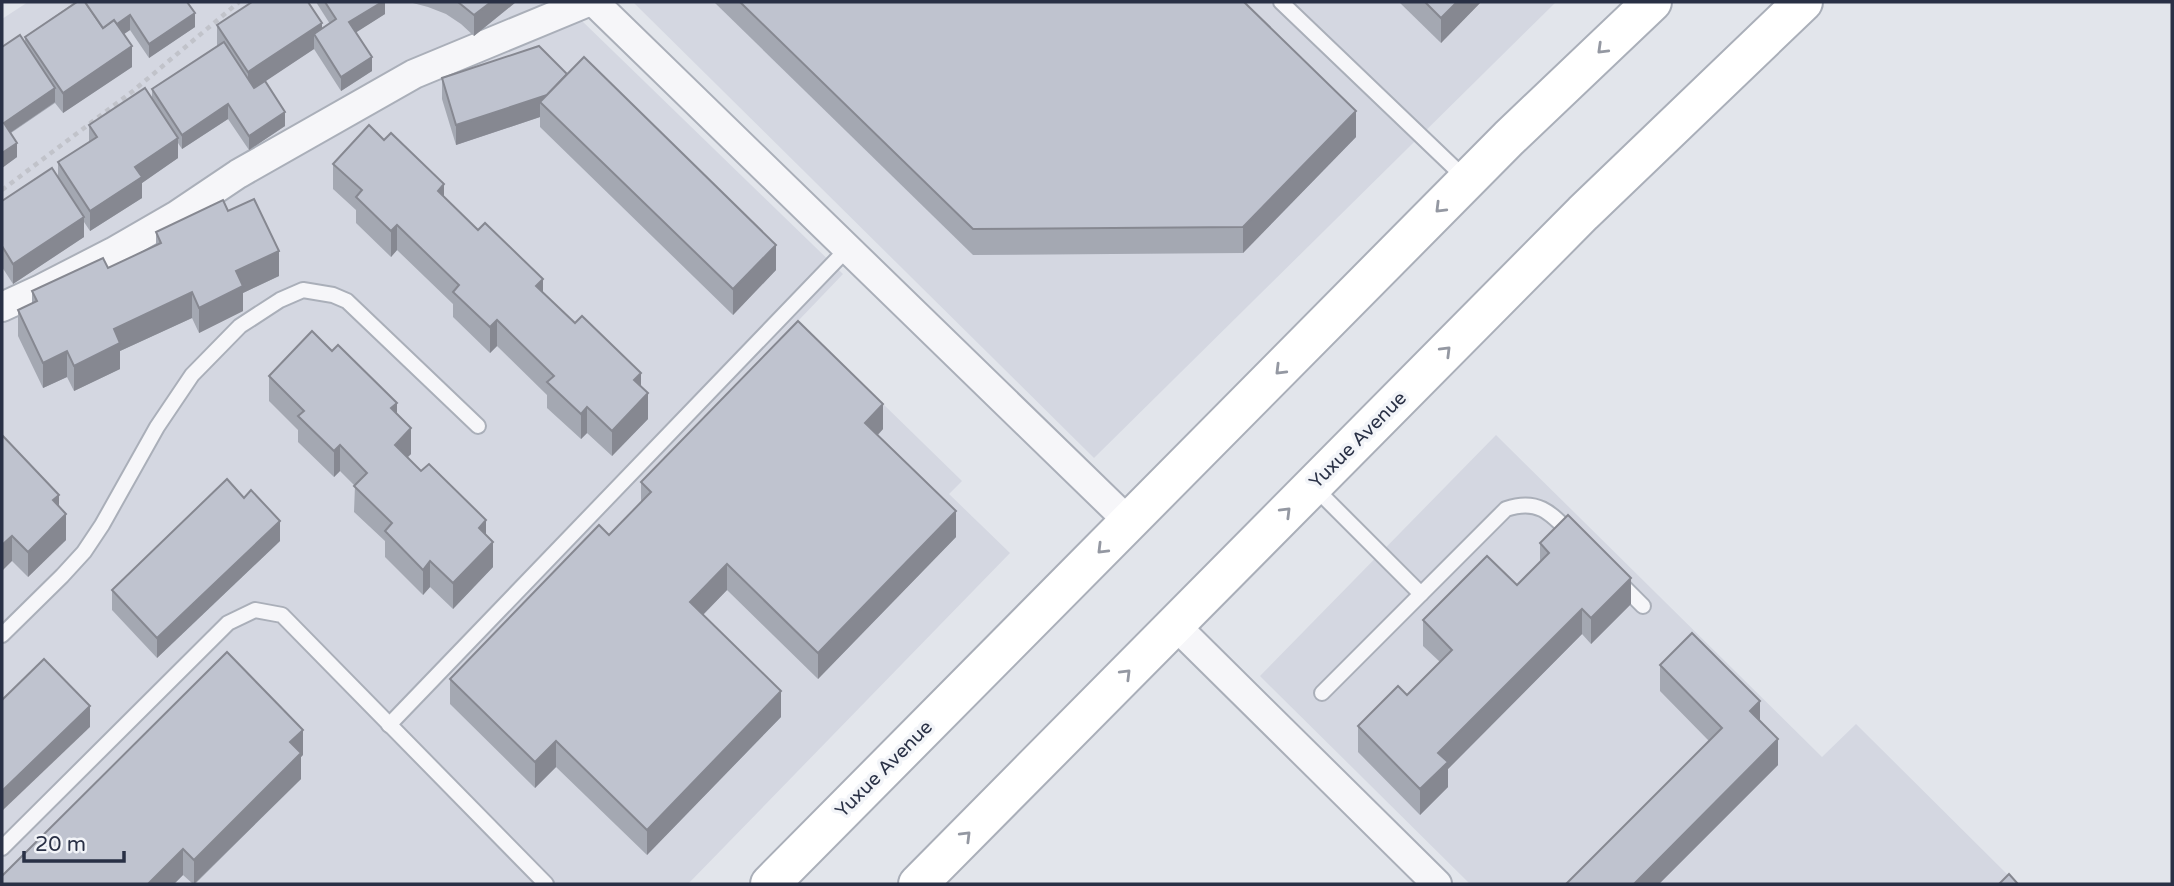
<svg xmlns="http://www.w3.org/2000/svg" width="2174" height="886" viewBox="0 0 2174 886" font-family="'Varela Round',sans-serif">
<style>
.built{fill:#d4d7e1}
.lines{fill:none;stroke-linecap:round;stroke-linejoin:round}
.lane-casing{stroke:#aaafb9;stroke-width:18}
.street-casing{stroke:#aaafb9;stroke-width:32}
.secondary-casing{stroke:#aaafb9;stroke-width:42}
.path{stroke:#c1c3ca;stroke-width:4.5;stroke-dasharray:5 5;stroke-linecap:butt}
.lane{stroke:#f6f6f9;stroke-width:14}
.street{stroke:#f6f6f9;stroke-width:28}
.secondary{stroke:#fff;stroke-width:38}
.wall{fill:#a4a8b2}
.shaded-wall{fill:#868891}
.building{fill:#bfc3cf;stroke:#868891;stroke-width:2}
.oneway{stroke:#9498a2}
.labels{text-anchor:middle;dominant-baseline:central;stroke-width:7;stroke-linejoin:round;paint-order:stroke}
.street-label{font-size:19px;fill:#293045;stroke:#f2f4f8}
</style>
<rect width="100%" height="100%" fill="#e2e5eb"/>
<!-- built -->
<g class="built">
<path d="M28,2H545L234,168L2,299V19Z"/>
<path d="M633,2H1556L1094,458Z"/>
<path d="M580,19L843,274L798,321L962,481L949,494L1010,553L688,884H2V317L419,83Z"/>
<path d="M1496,435L1822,757L1856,724L2017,884H1470L1260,676Z"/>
</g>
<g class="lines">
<!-- lane casing -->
<g class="lane-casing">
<g id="lane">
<path d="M1281,2L1467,180"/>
<path d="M1313,486L1421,594"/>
<path d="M1619,582L1643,606"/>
<path d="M2,635L62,576L84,552L102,525L157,427L192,375L240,326L280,300L303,290L333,295L347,301L478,426"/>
<path d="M1322,693L1506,509C1538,498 1551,513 1572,535"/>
<path d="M389,725L847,249"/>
<path d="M2,848L228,623L255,610L282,615L546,884"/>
</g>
</g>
<!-- street casing -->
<g class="street-casing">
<g id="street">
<path d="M594,2L1129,522"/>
<path d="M2,307L41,289L113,252L177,215L238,174L414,74L588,2"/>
<path d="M1175,625L1437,884"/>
</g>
</g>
<!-- secondary casing -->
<g class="secondary-casing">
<g id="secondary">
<path d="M770,884L1509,138L1652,2"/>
<path d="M918,884L1583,213L1803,2"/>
</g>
</g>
<!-- path -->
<path class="path" d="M2,190L133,91L239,2"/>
<!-- lane -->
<use href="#lane" class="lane"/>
<!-- street -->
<use href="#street" class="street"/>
<!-- secondary -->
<use href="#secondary" class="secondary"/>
</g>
<!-- wall -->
<g class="wall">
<path d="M75,2H187L195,27L149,58L130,30L124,34L132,67L63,113L55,103L11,133L17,157L2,168V47L25,42V37Z"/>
<path d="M316,2H385V14L356,32L372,71L341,91L314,49L265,81L285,126L249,150L228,119L182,149L178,143V158L142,183V198L90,231L84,222V237L13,284L2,267V201L58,178V162L89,142V125L152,99V89L217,47V25L322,29L330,24Z"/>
<path d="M401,2H516L474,36L461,24L446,14L428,7L409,2Z"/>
<path d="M714,2H1244L1356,137L1243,253L973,255Z"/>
<path d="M1399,2H1481L1441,43Z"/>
<path d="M567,74L776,270L733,315L540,127V117L456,145L442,99V78Z"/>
<path d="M333,164L444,197L641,387L648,419L612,456L587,433L581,439L547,408V395L497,346L490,353L453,317V304L397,250L391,257L356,223V210L333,189Z"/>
<path d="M228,211L279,276L243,293V311L199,333L192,318L120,351V369L74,391L67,377L43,388L18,336V310L32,304V291L108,268L156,245V232Z"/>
<path d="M269,376L397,414L411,454L407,457L486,535L493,567L453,609L430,587L423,595L385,557V541L354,512L355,486L340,471L334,477L298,442V430L269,401Z"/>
<path d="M883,429L878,435L956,537L818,679L727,590L703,615L781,717L647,855L556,767L535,788L450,704V679L609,535L641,502V482Z"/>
<path d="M2,435L59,507L66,540L28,577L12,561Z"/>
<path d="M280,541L157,658L112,610V590Z"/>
<path d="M1540,543L1631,604L1591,644L1582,634L1448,769V787L1420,815L1358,752V726L1407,695L1440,662L1423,646V620L1517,585L1540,562Z"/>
<path d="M1660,665L1760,721L1778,765L1659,884H1566L1709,741L1660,691Z"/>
<path d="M303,755L301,757V779L195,884H193L183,875L174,884H2Z"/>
</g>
<!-- shaded-wall -->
<g class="shaded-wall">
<path d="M382,2H385V14L349,37V22Z"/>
<path d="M491,2H516L474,36V15Z"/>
<path d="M1457,2H1481L1441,43V18Z"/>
<path d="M195,13V27L149,58V44Z"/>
<path d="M130,15V30L103,48V34Z"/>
<path d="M322,23V43L314,34V49L248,93V72Z"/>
<path d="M132,46V67L63,113V93Z"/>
<path d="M372,57V71L341,91V77Z"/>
<path d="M55,88V102L4,137V123Z"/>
<path d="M554,93L540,102V117L456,145V125Z"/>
<path d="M228,104V119L182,149V135Z"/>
<path d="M1356,111V137L1243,253V227Z"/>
<path d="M285,112V126L249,150V136Z"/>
<path d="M178,138V158L142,183V198L90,231V211L135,167Z"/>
<path d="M17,143V157L2,168V153Z"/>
<path d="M444,184V209L438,191Z"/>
<path d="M84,217V237L13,284V264Z"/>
<path d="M397,225V250L391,257V231Z"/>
<path d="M776,245V270L733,315V289Z"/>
<path d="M279,251V276L243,293V311L199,333V308L236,271Z"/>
<path d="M543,279V304L536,286Z"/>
<path d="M192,292V318L120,351V369L74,391V366L114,329Z"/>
<path d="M497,320V346L490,353V327Z"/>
<path d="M67,351V377L43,388V363Z"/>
<path d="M641,373V399L634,380Z"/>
<path d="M648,393V419L612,456V431Z"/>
<path d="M397,403V428L391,408Z"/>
<path d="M883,404V429L865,448V423Z"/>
<path d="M587,407V433L581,439V414Z"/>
<path d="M411,428V454L395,470V445Z"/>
<path d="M340,445V471L334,477V451Z"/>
<path d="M59,495V520L53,500Z"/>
<path d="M956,511V537L818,679V653Z"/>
<path d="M66,514V540L28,577V552Z"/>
<path d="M486,520V545L479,528Z"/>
<path d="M280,521V541L157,658V638Z"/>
<path d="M12,536V561L2,571V545Z"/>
<path d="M493,542V567L453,609V583Z"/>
<path d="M430,561V587L423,595V570Z"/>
<path d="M727,564V590L690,628V602Z"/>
<path d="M1631,578V604L1591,644V618Z"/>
<path d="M1582,609V634L1448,769V787L1420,815V789L1438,753Z"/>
<path d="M781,691V717L647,855V830Z"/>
<path d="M1760,701V726L1750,711Z"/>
<path d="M90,706V727L2,811V791Z"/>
<path d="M303,730V755L301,757V779L194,884V860L290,742Z"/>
<path d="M1778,739V765L1659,884H1634Z"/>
<path d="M556,741V767L535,788V762Z"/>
<path d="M183,849V875L174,884H148Z"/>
</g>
<!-- building -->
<g class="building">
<path d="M77,2H85L103,28L114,20L132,46L63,93L25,37Z"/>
<path d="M85,2H187L195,13L149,44L130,15L117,24L114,20L103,28Z"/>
<path d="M252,2H308L322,23L248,72L217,25Z"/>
<path d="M325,2H382L349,22L372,57L341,77L314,34L336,19Z"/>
<path d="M458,2H491L474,15Z"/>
<path d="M740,2H1244L1356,111L1243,227L973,229Z"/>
<path d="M1425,2H1457L1441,18Z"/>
<path d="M20,35L55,88L4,123L17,143L2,153V47Z"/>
<path d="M224,42L254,88L265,81L285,112L249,136L228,104L182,135L152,89Z"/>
<path d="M539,46L567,74L547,95L456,125L442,78Z"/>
<path d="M584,57L776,245L733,289L540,102Z"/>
<path d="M145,88L178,138L135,167L142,177L90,211L58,162L97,137L89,125Z"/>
<path d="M369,125L384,140L391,133L444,184L438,191L478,230L485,223L543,279L536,286L575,323L582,316L641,373L634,380L648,393L612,431L587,407L581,414L547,382L554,376L497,320L490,327L453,292L459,285L397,225L391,231L356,197L362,190L333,164Z"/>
<path d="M52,168L84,217L13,264L2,246V201Z"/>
<path d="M254,199L279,251L236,271L243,286L199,308L192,292L114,329L120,343L74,366L67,351L43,363L18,310L37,301L32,291L103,258L108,268L161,243L156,232L223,200L228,211Z"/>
<path d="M798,321L883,404L865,423L956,511L818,653L727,564L690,602L781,691L647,830L556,741L535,762L450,679L599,525L609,535L651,492L641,482Z"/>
<path d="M312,331L332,351L338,345L397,403L391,408L411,428L395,445L421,471L429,464L486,520L479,528L493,542L453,583L430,561L423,570L385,531L392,523L354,486L367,473L340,445L334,451L298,416L304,411L269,376Z"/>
<path d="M2,435L59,495L53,500L66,514L28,552L12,536L2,545Z"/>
<path d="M227,479L244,498L251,490L280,521L157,638L112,590Z"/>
<path d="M1568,515L1631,578L1591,618L1582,609L1438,753L1448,762L1420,789L1358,726L1398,686L1407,695L1452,650L1423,620L1487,556L1517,585L1549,553L1540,543Z"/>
<path d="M1692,633L1760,701L1750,711L1778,739L1634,884H1566L1722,728L1660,665Z"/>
<path d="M227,652L303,730L290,742L301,753L194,860L183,849L148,884H2V876Z"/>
<path d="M44,659L90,706L2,791V700Z"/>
<path d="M2009,874L2018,884H1999Z"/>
</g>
<!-- one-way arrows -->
<defs><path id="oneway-chevron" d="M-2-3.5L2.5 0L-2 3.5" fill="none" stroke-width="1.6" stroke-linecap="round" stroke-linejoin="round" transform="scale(1.75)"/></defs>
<g class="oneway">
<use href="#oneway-chevron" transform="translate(1602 49) rotate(136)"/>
<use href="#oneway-chevron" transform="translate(1440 208) rotate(135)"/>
<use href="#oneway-chevron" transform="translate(1446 351) rotate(-45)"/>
<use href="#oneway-chevron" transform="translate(1280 370) rotate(135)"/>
<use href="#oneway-chevron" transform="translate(1286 512) rotate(-45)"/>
<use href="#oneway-chevron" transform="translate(1102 549) rotate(135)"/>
<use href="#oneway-chevron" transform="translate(1126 674) rotate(-45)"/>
<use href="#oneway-chevron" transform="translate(966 836) rotate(-45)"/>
</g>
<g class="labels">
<!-- street labels -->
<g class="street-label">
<text transform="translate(1358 440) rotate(-45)">Yuxue Avenue</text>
<text transform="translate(884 769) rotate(-45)">Yuxue Avenue</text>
</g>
</g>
<!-- border -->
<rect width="2174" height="886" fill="none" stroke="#293045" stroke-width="7"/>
<!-- scale -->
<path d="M24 851v10h100v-10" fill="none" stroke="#293045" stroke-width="3.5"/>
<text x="35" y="851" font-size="21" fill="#293045" stroke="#f2f4f8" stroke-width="5" paint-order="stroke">20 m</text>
</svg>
